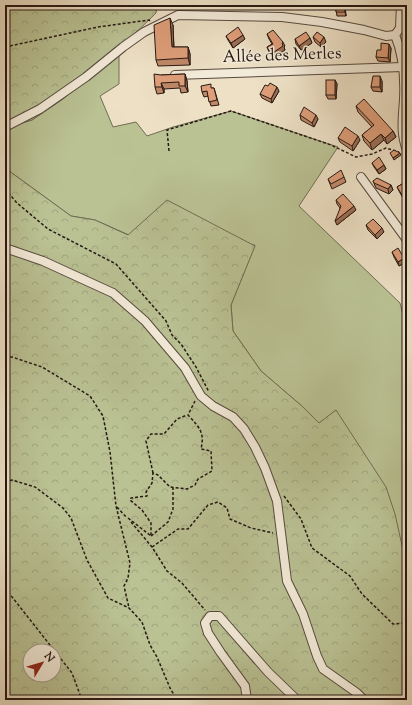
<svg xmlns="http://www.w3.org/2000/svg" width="412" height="705" viewBox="0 0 412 705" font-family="'Sorts Mill Goudy',serif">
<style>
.grass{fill:#bac294;stroke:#706d54}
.forest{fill:url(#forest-crowns);stroke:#706d54;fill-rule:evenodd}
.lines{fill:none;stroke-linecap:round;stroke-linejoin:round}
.minor-casing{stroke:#584a40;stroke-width:10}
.path{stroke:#261813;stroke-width:1.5;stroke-dasharray:3 2;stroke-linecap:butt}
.minor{stroke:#f3ebd9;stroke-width:8}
.wall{fill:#bf8868;stroke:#261813}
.shaded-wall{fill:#9b6f55;stroke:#261813}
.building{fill:#de9e79;stroke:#261813}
.labels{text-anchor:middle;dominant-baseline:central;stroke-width:3;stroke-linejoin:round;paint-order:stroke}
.street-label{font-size:17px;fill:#261813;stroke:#f3ebd9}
</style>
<defs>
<pattern id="forest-crowns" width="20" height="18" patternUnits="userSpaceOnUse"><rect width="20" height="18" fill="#bac294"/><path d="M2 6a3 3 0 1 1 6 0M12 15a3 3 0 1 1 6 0" fill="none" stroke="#a0a67f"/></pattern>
</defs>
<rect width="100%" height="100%" fill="#ede0c5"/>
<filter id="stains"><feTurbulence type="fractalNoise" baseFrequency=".005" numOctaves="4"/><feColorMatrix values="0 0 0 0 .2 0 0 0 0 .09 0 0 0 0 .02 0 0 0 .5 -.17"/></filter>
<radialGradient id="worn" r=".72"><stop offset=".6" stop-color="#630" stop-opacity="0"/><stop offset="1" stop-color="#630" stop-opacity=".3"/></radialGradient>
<!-- grass -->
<path class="grass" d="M119,49V84L100,96L113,127L136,122L147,136L173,127L231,111L338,147L299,206L400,303L407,331V561L336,410L319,424L303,407L261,371L233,331L231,305L255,245L129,235L95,220L71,216L5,168V128L32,120L63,99Z"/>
<!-- forest -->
<g class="forest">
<path d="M5,5H157L156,13L119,49L63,99L32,120L5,128Z"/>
<path d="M5,168L71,216L95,220L128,235L167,200L255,246L231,305L233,331L261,371L303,407L319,423L336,410L386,487L395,514L405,559L407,561V700H5ZM30,651H54V675H30Z"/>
</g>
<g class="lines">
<!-- minor casing -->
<g class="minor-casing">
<g id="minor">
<path d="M401,5L400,28L395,35C403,54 405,78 404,99C403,117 400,133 407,150"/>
<path d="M175,75L402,67"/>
<path d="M5,127L40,109L86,77L123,47L144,32L178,15L282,17L322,22L364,30L386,36L395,35"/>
<path d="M361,177L407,240"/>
<path d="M5,248L43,261L113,293L145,321L185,368L201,396L213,406L233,417L244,429L255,447L265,468L277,501L287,581L303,614L317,656L323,669L357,693L364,700"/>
<path d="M247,700L245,686L221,653L208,633L205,623L210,616H219L268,672L297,700"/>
</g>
</g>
<!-- path -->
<g class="path">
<path d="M5,47L98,27L149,20L150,21"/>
<path d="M169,151L167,130L231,111L331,145L356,157L372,154L386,148L399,152"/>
<path d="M5,189L17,203L48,229L116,264L166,321L172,335L181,344L196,367L209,392"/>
<path d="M5,357H12L42,367L90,396L103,416L110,452L116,506L130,563L128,578L124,586L129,608"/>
<path d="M153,473L146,441L151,434H164L177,419L187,415"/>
<path d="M5,482L12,480L35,487L63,508L71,518L87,560L108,598L129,608L142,622L150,645L157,657L170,688L177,700"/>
<path d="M284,496L301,519L312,548L350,576L362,594L393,624L407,623"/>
<path d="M117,507L127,518"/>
<path d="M128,518L151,536V523L142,510L130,500L131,498L147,496L146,492L152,483L153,473L158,475L170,487L187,489L195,485L198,479L212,471L211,451L201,449C205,432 199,427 188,415L195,401"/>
<path d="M131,522L152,547L167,571L182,583L205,610"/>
<path d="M151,536L168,522L173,509V488"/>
<path d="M152,547L178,529H188L208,505L218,502L227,508L230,519L251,528L273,533"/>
<path d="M5,588L72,673L82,700"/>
</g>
<!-- minor -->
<use href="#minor" class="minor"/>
</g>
<!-- wall -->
<g class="wall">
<path d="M290,5H301L298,10Z"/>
<path d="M332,5H345L346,16H337L336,10L333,8Z"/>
<path d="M173,25L174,47H188L190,54V65L158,66L156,60Z"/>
<path d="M407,30V40H406L405,35Z"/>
<path d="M267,34L285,46L284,47L285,50L273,58L269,52L267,47L272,44L269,39Z"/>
<path d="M226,36L245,39L233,48L228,40Z"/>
<path d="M313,37L326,42L321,47L315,42Z"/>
<path d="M310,38L312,43L301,50L296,44L295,39Z"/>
<path d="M391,48L390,62L378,61L376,57L381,50Z"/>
<path d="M185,74L187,81L188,92L181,93L180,88L164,89V93L157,94L155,87L161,75Z"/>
<path d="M335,80L337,84L336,99H328L326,95Z"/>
<path d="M382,81V92L373,91L371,87Z"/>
<path d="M212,88H214L219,105L211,106L208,96L204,97L202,92Z"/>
<path d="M279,91L272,103L262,98L260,94Z"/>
<path d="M356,106L393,131L396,137L387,144L384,140L372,150L364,141L362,135L372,127L358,112Z"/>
<path d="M300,115L318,119L314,127L301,120Z"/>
<path d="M338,138L360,140L353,151L340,142Z"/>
<path d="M372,163L384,165L386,169L379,174L374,167Z"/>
<path d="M344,177L346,182L332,189L328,179Z"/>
<path d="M373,181L391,185L393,190L389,194L376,188Z"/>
<path d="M407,181V198L404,200L399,191L397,187Z"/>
<path d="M336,200L356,210L337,225L340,208L337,204Z"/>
<path d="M366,225L384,232L377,239L368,230Z"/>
<path d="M392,252L404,258L406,262L399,266L394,257Z"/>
</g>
<!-- shaded-wall -->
<g class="shaded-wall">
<path d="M297,5H301L298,10L296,6Z"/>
<path d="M344,5H345V7L346,16L345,12Z"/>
<path d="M170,18L173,25L174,54L172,47Z"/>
<path d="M243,35L245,39L233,48L231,43Z"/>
<path d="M324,37L326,42L321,47L320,43Z"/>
<path d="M310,38L312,43L301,50L299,46Z"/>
<path d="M283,42L285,46L284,47L285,50L273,58L271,54Z"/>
<path d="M389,44L391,48L390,62L388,58Z"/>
<path d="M188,47L190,54V65L188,58Z"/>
<path d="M185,74L187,81L188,92L185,86Z"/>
<path d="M380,76L382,81V92L380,87Z"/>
<path d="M335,80L337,84L336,99L335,95Z"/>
<path d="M161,83L164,89V93L162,87Z"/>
<path d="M277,87L279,91L272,103L271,99Z"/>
<path d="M316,115L318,119L314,127L312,123Z"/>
<path d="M393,131L396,137L387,144L385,138Z"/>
<path d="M381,134L384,140L372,150L370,143Z"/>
<path d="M358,136L360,140L353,151L352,146Z"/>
<path d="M400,153L401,155L394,160L393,158Z"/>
<path d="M384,165L386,169L379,174L377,170Z"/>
<path d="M391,185L393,190L389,194L388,189Z"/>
<path d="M354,206L356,210L337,225L335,221Z"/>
<path d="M382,228L384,232L377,239L375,235Z"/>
<path d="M404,258L406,262L399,266L398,262Z"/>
</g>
<!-- building -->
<g class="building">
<path d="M334,5H344L345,12H336V7Z"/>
<path d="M170,18L172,47H188V58L156,60L154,25Z"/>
<path d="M238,27L243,35L231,43L226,36Z"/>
<path d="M405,29L407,30V36L405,35Z"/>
<path d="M273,30L283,42L282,43L283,46L271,54L267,47L273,44L267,34Z"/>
<path d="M306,32L310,38L299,46L295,39Z"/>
<path d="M317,32L324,37L320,43L313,37Z"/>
<path d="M381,43L389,44L388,58L376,57L377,50H381Z"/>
<path d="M154,74L161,75L185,74V86H179V82L161,83L162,87H155Z"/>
<path d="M373,76H380V87H371Z"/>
<rect x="326" y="80" width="9" height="15"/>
<path d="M270,83L277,87L271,99L260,94L265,85L268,86Z"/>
<path d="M211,84V88H214L217,100L209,102L207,91L202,92L201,86Z"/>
<path d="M364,99L393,131L385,138L381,134L370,143L362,135L374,125L356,106Z"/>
<path d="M304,107L316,115L312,123L300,115Z"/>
<path d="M345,127L358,136L352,146L338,138Z"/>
<path d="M394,150L400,153L393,158L390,153Z"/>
<path d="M379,157L384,165L377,170L372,163Z"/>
<path d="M341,170L344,177L331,184L328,179Z"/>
<path d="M377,178L391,185L388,189L374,183L373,181Z"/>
<path d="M407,181V192L402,195L397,187Z"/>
<path d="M343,194L354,206L335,221L341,206L336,200Z"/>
<path d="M373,219L382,228L375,235L366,225Z"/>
<path d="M398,248L404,258L398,262L392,252Z"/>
</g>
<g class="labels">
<!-- street labels -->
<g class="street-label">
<text transform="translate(282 56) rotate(-2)">Allée des Merles</text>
</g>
</g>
<!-- margin -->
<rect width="412" height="705" fill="none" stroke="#ede0c5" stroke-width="20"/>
<rect x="6" y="6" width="400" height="693" fill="none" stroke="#261813" stroke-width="2"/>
<rect x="10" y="10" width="392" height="685" fill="none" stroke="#261813"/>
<!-- north arrow -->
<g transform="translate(42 663) rotate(52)"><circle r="19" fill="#f3ebd9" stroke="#a1978a"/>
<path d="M0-3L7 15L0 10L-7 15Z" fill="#8f2418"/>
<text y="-6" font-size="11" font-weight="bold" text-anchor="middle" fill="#261813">N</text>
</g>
<rect width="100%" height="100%" filter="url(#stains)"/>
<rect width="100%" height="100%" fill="url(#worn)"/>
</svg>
